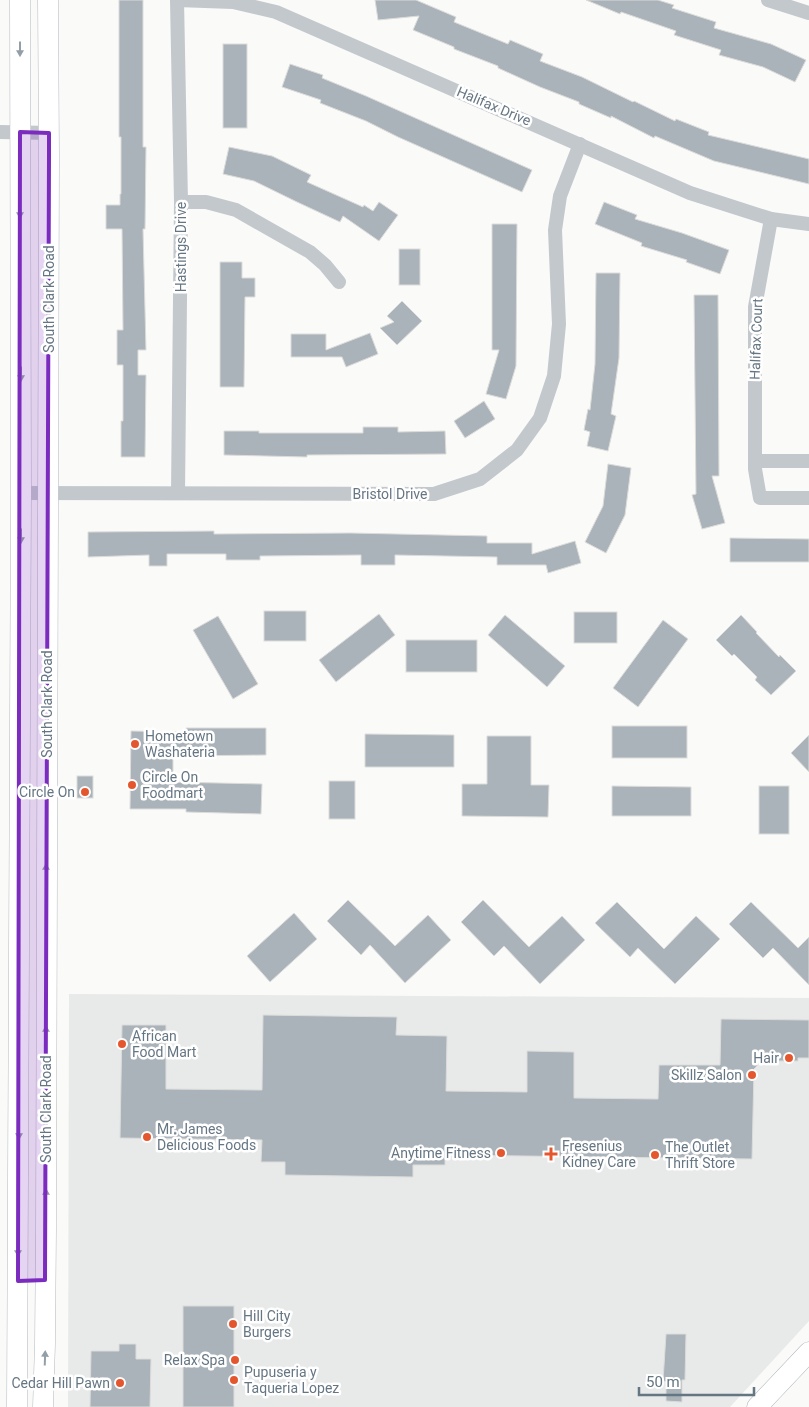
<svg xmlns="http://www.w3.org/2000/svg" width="809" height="1407" viewBox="0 0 809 1407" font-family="Roboto,sans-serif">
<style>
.built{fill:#e8e9e9}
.building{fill:#aab3b9;stroke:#dcdcda}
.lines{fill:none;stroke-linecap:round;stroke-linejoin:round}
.secondary-casing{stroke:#b3babf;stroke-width:21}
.street{stroke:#c3c8cc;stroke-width:14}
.secondary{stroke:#fff;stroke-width:20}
.oneway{fill:#939fa8}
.marked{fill:#7b2cbf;fill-opacity:0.2;stroke:#7b2cbf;stroke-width:4;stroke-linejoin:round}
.poi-dot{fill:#e4572e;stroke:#fff;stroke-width:2}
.labels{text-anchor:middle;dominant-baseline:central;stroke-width:5;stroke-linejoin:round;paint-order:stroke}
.street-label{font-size:14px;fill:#657683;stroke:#fff}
.poi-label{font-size:14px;fill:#657683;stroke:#fff;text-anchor:start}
</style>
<rect width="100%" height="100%" fill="#fafaf8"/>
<!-- built -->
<path class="built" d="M69,994L809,998V1321L730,1407H68Z"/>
<!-- building -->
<g class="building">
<path d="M119,0H143V147H146L145,229H143L146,350H138V375H146L145,457H121V421H123V365H117V330H123L122,229H106V205H120V194H121V137H119Z"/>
<path d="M375,0H416L456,17L454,22L508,44L510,40L543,54L540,61L582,77L633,102L634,101L675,121L676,119L709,132L708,135L809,159V184L714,161L655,136L654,138L611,116V118L579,104V102L540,87L498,68V66L454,49V47L413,30L419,16L378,20Z"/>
<path d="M586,0H658L674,5L672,8L716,22L714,28L771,44L806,60L795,82L763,67L719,55L721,50L674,35L676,31L621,12L620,14Z"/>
<rect x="223" y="44" width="24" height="84"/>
<path d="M290,64L323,75L322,78L366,96L532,170L522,192L398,137L366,121L320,103L321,100L282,87Z"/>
<path d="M229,147L272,156L311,175L307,182L363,207L364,205L373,211L379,202L398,215L379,241L343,216L340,222L297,202L254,181L223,174Z"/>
<path d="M604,202L637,215L635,219L682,233L729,250L720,274L686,262L687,260L641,246L642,243L595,224Z"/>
<path d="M492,224H517L516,366L506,399L486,394L499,350H492Z"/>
<rect x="399" y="249" width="21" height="36"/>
<path d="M220,262H242V278H255V297H245L244,387H220Z"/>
<path d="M596,273H620L619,358L611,414L616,416L608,451L587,446L590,432L584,430L588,409L590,410L595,364Z"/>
<path d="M694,295H718L719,476H712L725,523L702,529L692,495L696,494Z"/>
<path d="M402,301L422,321L397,345L380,328L394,322L387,316Z"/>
<path d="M370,333L378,354L346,367L342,357H291V334H326V350Z"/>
<path d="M484,401L495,419L465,438L454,421Z"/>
<path d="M363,427H398V432L445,431L446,454L307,455V457L224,455V431H259V433H363Z"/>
<path d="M608,464L631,468L625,515L606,553L585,542L603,506Z"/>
<path d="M214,531V534L350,533L487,536V543H532V554L575,541L581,563L548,573L546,565H497V557L395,555V565H361V555L260,556V560H226V554H167V566H149V555L88,557V532Z"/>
<path d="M730,538L809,539V562H730Z"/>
<rect x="264" y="611" width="42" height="30"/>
<rect x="574" y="612" width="43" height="31"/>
<path d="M379,614L395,635L336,682L319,660Z"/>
<path d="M505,615L565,666L547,687L488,635Z"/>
<path d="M741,615L757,632L756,633L779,657L780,655L796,671L771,695L755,680L757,677L734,654L732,656L716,640Z"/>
<path d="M218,616L258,684L233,699L193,630Z"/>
<path d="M663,620L688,639L638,707L613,688Z"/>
<rect x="406" y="640" width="71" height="32"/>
<rect x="612" y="726" width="75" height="32"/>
<path d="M186,728H266V755L173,756V782L262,784L261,814L186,812V809H130L131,731L186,732Z"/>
<path d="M365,734L454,735V767H365Z"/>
<path d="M809,735V772L791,753Z"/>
<path d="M487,736H531V785H549L548,817L462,816V784H487Z"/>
<rect x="77" y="776" width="16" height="22"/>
<rect x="329" y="781" width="26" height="38"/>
<path d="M612,786L691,787V816H612Z"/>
<rect x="759" y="786" width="30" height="48"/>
<path d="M348,900L395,946L428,915L451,940L405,983L370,945L361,955L327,921Z"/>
<path d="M483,900L529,947L562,916L585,940L540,984L504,946L494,956L461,922Z"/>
<path d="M617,902L664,949L696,916L720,939L675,984L638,948L630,957L595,923Z"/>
<path d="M751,902L798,948L809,937V985L773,948L763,958L729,924Z"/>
<path d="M294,913L317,939L270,982L247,956Z"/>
<path d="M263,1015L397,1017L396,1035L447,1036L446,1091L527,1092V1051L574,1052V1098L658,1099L659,1065H720L721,1019L809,1020V1058H798V1061H762L754,1069L752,1159L445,1155V1165H413V1177L285,1175V1162H261L262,1140L120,1138L122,1025H166V1089L262,1090Z"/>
<rect x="183" y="1306" width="51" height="101"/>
<path d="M666,1334H686L685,1380H682V1402L666,1401V1382L663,1381Z"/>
<path d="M119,1344H136V1359H151L150,1407H90L91,1351H119Z"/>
</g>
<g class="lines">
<!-- secondary casing -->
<g class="secondary-casing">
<g id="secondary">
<path d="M17,1407L21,493L20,0"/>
<path d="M43,1407L45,1344L46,1229L49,155L48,0"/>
<path d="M757,1407L809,1352"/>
</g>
</g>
<!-- street -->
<g class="street">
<path d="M177,0L233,2L276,12L690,193L771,219L809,224"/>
<path d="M177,0L181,202L178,493"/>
<path d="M768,0L809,13"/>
<path d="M0,132L49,133"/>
<path d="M181,202H206L236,210L310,252L325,265L339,282"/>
<path d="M771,219L755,307V469L760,498H809"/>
<path d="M755,461H809"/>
<path d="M21,493L434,494L480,479L517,450L540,418L554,376L559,324L555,230L560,196L580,144"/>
</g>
<!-- secondary -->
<use href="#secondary" class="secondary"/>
</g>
<!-- one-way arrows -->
<defs><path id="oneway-solid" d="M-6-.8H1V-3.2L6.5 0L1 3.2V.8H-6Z" transform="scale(1.25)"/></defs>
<g class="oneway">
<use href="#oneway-solid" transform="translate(20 49) rotate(90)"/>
<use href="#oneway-solid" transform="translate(20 211) rotate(90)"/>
<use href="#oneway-solid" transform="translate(21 374) rotate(90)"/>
<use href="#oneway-solid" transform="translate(21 536) rotate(90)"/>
<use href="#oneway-solid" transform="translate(46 871) rotate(-90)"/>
<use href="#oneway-solid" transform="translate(46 1033) rotate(-90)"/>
<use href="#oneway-solid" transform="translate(19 1132) rotate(90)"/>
<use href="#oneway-solid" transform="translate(46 1196) rotate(-90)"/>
<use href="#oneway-solid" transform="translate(18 1249) rotate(90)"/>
<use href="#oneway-solid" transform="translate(45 1358) rotate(-88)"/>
</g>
<!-- marked area -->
<path class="marked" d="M20,132L49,133V155L45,1280L18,1281Z"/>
<!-- markers -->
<g class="poi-dot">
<circle cx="135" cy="744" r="5"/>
<circle cx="132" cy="785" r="5"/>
<circle cx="85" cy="792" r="5"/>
<circle cx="122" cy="1044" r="5"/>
<circle cx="789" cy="1058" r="5"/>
<circle cx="752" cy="1075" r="5"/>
<circle cx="147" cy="1137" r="5"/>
<circle cx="501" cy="1153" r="5"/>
<path d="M548.5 1146.5h5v5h5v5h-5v5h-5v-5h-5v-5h5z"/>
<circle cx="655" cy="1155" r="5"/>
<circle cx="233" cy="1324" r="5"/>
<circle cx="235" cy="1360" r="5"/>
<circle cx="234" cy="1380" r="5"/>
<circle cx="120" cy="1383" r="5"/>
</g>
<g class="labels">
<!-- street labels -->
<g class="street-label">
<text transform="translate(494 106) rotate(23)">Halifax Drive</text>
<text transform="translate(181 247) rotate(-90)">Hastings Drive</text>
<text transform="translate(49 299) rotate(-90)">South Clark Road</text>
<text transform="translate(756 339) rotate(-88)">Halifax Court</text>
<text x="390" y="494">Bristol Drive</text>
<text transform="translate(47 704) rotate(-90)">South Clark Road</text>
<text transform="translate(46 1109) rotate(-90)">South Clark Road</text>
</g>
<!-- poi labels -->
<g class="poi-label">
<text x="145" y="736">Hometown<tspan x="145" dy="16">Washateria</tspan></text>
<text x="142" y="777">Circle On<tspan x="142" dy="16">Foodmart</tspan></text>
<text x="75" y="792" text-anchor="end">Circle On</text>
<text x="132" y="1036">African<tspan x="132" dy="16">Food Mart</tspan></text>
<text x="779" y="1058" text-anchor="end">Hair</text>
<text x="742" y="1075" text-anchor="end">Skillz Salon</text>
<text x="157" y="1129">Mr. James<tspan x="157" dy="16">Delicious Foods</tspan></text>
<text x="562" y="1146">Fresenius<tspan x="562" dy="16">Kidney Care</tspan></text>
<text x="665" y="1147">The Outlet<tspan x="665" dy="16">Thrift Store</tspan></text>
<text x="491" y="1153" text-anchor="end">Anytime Fitness</text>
<text x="243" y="1316">Hill City<tspan x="243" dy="16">Burgers</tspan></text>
<text x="225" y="1360" text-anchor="end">Relax Spa</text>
<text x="244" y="1372">Pupuseria y<tspan x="244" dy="16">Taqueria Lopez</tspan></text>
<text x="110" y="1383" text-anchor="end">Cedar Hill Pawn</text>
</g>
</g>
<!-- scale -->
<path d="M639 1387v8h115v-8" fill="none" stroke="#657683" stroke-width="2.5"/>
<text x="646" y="1387" font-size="15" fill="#657683" stroke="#ffffff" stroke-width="4" paint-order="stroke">50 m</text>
</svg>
